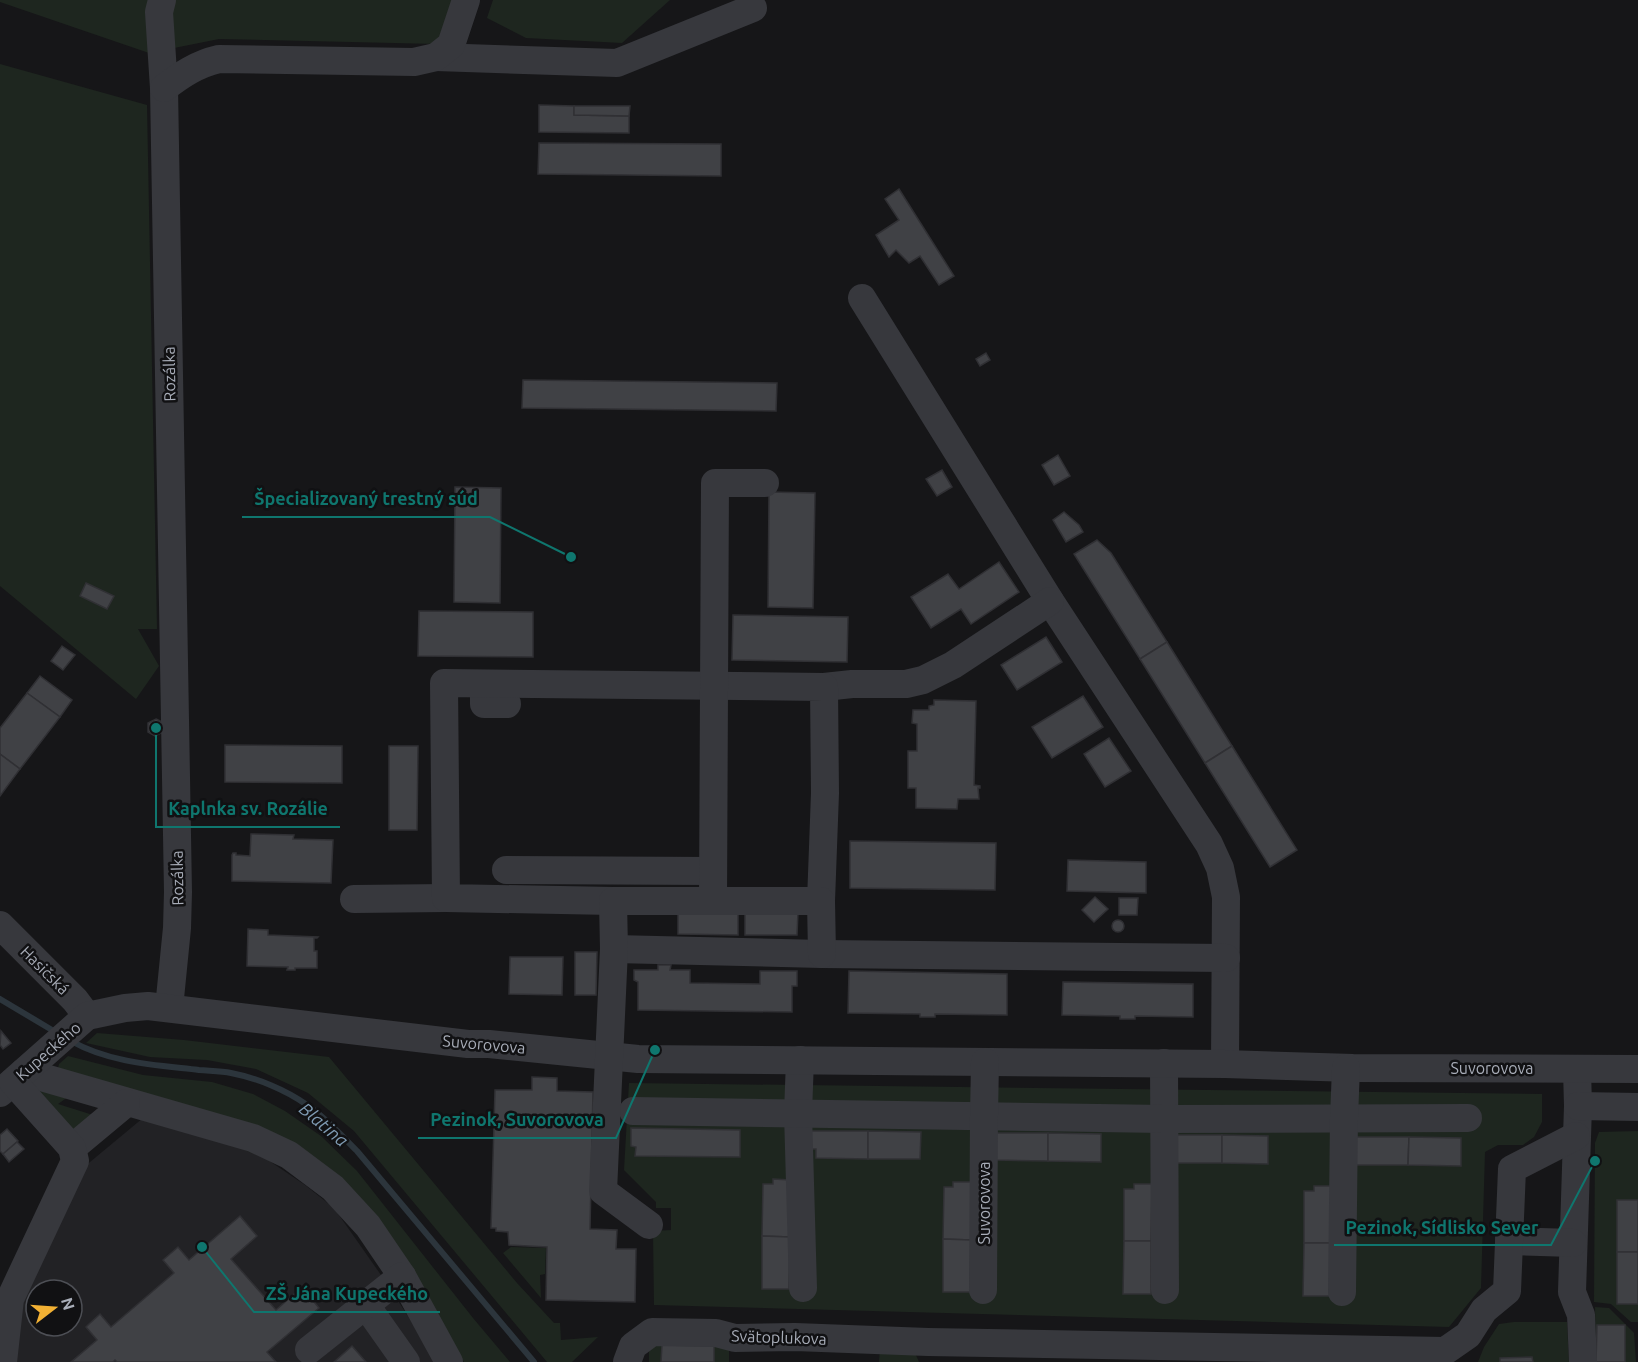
<svg xmlns="http://www.w3.org/2000/svg" width="1638" height="1362" viewBox="0 0 1638 1362" font-family="Ubuntu,sans-serif">
<style>
.built{fill:#222225;fill-rule:evenodd}
.green{fill:#1e261f}
.lines{fill:none;stroke-linecap:round;stroke-linejoin:round}
.stream{stroke:#2c353c;stroke-width:6}
.building{fill:#404145;stroke:#303034;stroke-width:1.5}
.minor{stroke:#37383d;stroke-width:28}
.labels{text-anchor:middle;dominant-baseline:central;stroke-width:5;stroke-linejoin:round;paint-order:stroke}
.street-label{font-size:16px;fill:#a8adb8;stroke:#111113}
.water-label{font-size:18px;font-style:italic;fill:#7f9bb3;stroke:#111113}
.leader{fill:none;stroke:#0f766e;stroke-width:2}
.callout-dot{fill:#0f766e;stroke:#111113;stroke-width:2}
.callout-label{font-size:18px;text-anchor:middle;font-weight:bold;fill:#0f766e;stroke:#111113;stroke-width:5;stroke-linejoin:round;paint-order:stroke}
</style>
<rect width="100%" height="100%" fill="#161618"/>
<!-- built -->
<path class="built" d="M143,1118L215,1138L262,1156L305,1185L334,1208L388,1285L437,1362H10L13,1302L84,1167ZM36,1290H72V1326H36Z"/>
<!-- green -->
<g class="green">
<path d="M0,0H452L437,44L219,39L149,53L0,2Z"/>
<path d="M493,0H670L622,43L526,38L487,18Z"/>
<path d="M0,64L147,105L157,629H138L159,666L136,699L0,586Z"/>
<path d="M97,1033L184,1040L329,1057L517,1283L554,1323H560L561,1340L598,1337L572,1362H547L354,1131L308,1093L256,1069L207,1060L150,1057L86,1043Z"/>
<path d="M68,1056L143,1075L212,1082L253,1094L285,1111L321,1136L357,1171L473,1318L510,1362H464L355,1198L58,1068L59,1064Z"/>
<path d="M629,1083L1542,1094V1122L1534,1137L1523,1145H1498L1485,1152L1481,1288L1449,1327L654,1305L653,1231L671,1230V1208H656V1202L624,1170Z"/>
<path d="M43,1084L72,1094L58,1104L93,1115L77,1135L32,1092Z"/>
<path d="M1638,1131V1322H1631L1611,1304L1594,1302L1595,1143L1599,1132Z"/>
<path d="M511,1247L546,1248L545,1274L540,1275L541,1298L503,1253Z"/>
<path d="M1595,1307L1609,1308L1634,1333L1636,1362H1596Z"/>
<path d="M1514,1322H1567L1569,1362H1532V1357L1500,1362H1478L1484,1347L1499,1324Z"/>
<path d="M649,1341L729,1345V1362H649Z"/>
<path d="M880,1348L915,1353L919,1362H879Z"/>
</g>
<g class="lines">
<!-- stream -->
<g class="stream">
<path d="M0,999L57,1033"/>
<path d="M71,1041C110,1063 156,1065 199,1070C210,1071 221,1071 231,1073C257,1078 286,1090 307,1105C326,1118 341,1135 357,1151L534,1362"/>
</g>
</g>
<!-- building -->
<g class="building">
<path d="M539,105L574,106V115L629,116V133L539,132Z"/>
<path d="M574,106H630L629,116L574,115Z"/>
<path d="M539,143L721,144V176L538,174Z"/>
<path d="M899,189L954,276L939,285L920,256L909,263L896,250L889,257L876,235L899,220L885,199Z"/>
<path d="M986,353L990,360L980,366L976,359Z"/>
<path d="M523,380L777,383L776,411L522,408Z"/>
<path d="M1058,455L1070,476L1054,485L1042,465Z"/>
<path d="M942,470L952,487L937,496L926,479Z"/>
<path d="M455,487L501,488L500,603L454,602Z"/>
<path d="M769,492L815,493L813,608L768,607Z"/>
<path d="M1064,512L1079,525L1083,532L1066,542L1053,520Z"/>
<path d="M1097,540L1111,553L1167,642L1140,659L1074,554Z"/>
<path d="M999,562L1019,592L971,624L961,609L931,628L911,597L948,574L959,589Z"/>
<path d="M86,583L114,596L107,609L80,596Z"/>
<path d="M419,611L533,612V657L418,656Z"/>
<path d="M733,615L848,617L847,662L732,660Z"/>
<path d="M1046,637L1062,662L1017,690L1001,665Z"/>
<path d="M1167,642L1232,746L1205,763L1140,659Z"/>
<path d="M62,646L75,655L63,670L51,661Z"/>
<path d="M40,676L72,700L60,717L27,693Z"/>
<path d="M27,693L60,717L20,769L0,754V728Z"/>
<path d="M1083,696L1103,727L1052,758L1032,727Z"/>
<path d="M934,700L976,701L974,785L980,786V788H978L979,799H958L957,809L916,808V788H908V751H917V724L912,723L913,710H929V706L934,705Z"/>
<path d="M156,719L164,723L163,732L155,736L148,732V723Z"/>
<path d="M1109,738L1131,771L1105,787L1084,754Z"/>
<path d="M225,745L342,746V783L225,782Z"/>
<path d="M389,746H418L417,830H389Z"/>
<path d="M1232,746L1297,850L1270,867L1205,763Z"/>
<path d="M0,754L20,769L0,796Z"/>
<path d="M251,834L294,835L293,839L333,840L331,883L232,881V855L233,853H236V855L250,856Z"/>
<path d="M850,841L996,843L995,890L850,888Z"/>
<path d="M1068,860L1146,862V893L1067,891Z"/>
<path d="M1095,897L1108,909L1094,922L1082,910Z"/>
<path d="M1119,898H1138L1137,915H1119Z"/>
<path d="M678,911L738,912V935L678,934Z"/>
<path d="M745,912H798L797,935H745Z"/>
<circle cx="1118" cy="926" r="6"/>
<path d="M248,929L268,930V935L318,937L317,938H314V951H317V968H295V970H287L288,967L247,966Z"/>
<path d="M575,952H597L596,995H575Z"/>
<path d="M510,957H563L562,995L509,994Z"/>
<path d="M658,965H671L670,970H690V983L760,984V971H797V986H792V1012L638,1010V982L634,980V970H658Z"/>
<path d="M849,971L1007,974V1015L935,1014V1017H920V1014L848,1013Z"/>
<path d="M1063,982L1193,984V1017L1135,1016V1019H1120V1016L1062,1015Z"/>
<path d="M1,1031L11,1043L3,1049L0,1045Z"/>
<path d="M532,1077L557,1078V1091L593,1092L590,1229L617,1230L616,1249H636L635,1302L546,1300L547,1247L509,1245L508,1232L496,1231V1228H491L495,1090H532Z"/>
<path d="M631,1128L740,1130V1157L635,1156L636,1147L631,1146Z"/>
<path d="M7,1129L18,1141L3,1154L0,1151V1135Z"/>
<path d="M811,1131H868V1159L816,1158V1149H810Z"/>
<path d="M868,1131L921,1132L920,1159H868Z"/>
<path d="M991,1133H1048V1161L996,1160Z"/>
<path d="M1048,1133L1101,1134V1162L1048,1161Z"/>
<path d="M1177,1135H1222V1163H1176Z"/>
<path d="M1222,1135L1268,1136V1164L1222,1163Z"/>
<path d="M1351,1137H1409L1408,1165H1356Z"/>
<path d="M1409,1137L1461,1138V1166L1408,1165Z"/>
<path d="M17,1142L24,1149L9,1162L3,1154Z"/>
<path d="M773,1179L791,1180L790,1237L762,1236L763,1184H773Z"/>
<path d="M953,1182H972L971,1240L943,1239L944,1187H953Z"/>
<path d="M1134,1184H1152L1151,1241H1124V1189H1134Z"/>
<path d="M1314,1186H1332L1331,1243H1304V1191H1314Z"/>
<rect x="1617" y="1200" width="21" height="52"/>
<path d="M240,1216L257,1236L231,1259L276,1310L302,1287L319,1308L267,1352L276,1362H117L115,1360L113,1362H71L97,1340L86,1327L89,1324L100,1314L111,1327L174,1273L163,1260L178,1247L189,1260Z"/>
<path d="M762,1236L790,1237L789,1289H762Z"/>
<path d="M943,1239L971,1240L970,1292H943Z"/>
<path d="M1124,1241H1151V1294H1123Z"/>
<path d="M1304,1243H1331V1296H1303Z"/>
<rect x="1617" y="1252" width="21" height="52"/>
<path d="M1597,1325H1625V1362H1596Z"/>
<path d="M662,1345L714,1346V1362H661Z"/>
<path d="M352,1346L366,1362H334Z"/>
<path d="M1532,1357L1533,1362H1500V1358Z"/>
</g>
<g class="lines">
<!-- minor -->
<g class="minor">
<path d="M162,0L159,12L164,88L178,892L177,928L169,1008"/>
<path d="M436,57L617,63L753,8"/>
<path d="M164,88C181,75 197,64 219,59L414,62L436,57L451,45L466,0"/>
<path d="M862,298L1050,601L1209,844L1220,868L1226,897L1225,1064"/>
<path d="M484,684V704H507"/>
<path d="M824,687L852,684H906L923,680L953,665L1050,601"/>
<path d="M506,870L713,871"/>
<path d="M354,899L446,898"/>
<path d="M613,901L446,898L444,683L824,687L825,793L821,901"/>
<path d="M713,901L715,483H765"/>
<path d="M0,925L75,1000L87,1016"/>
<path d="M614,949L822,954L1226,958"/>
<path d="M800,1060L798,1113L803,1288"/>
<path d="M1164,1063L1165,1290"/>
<path d="M1577,1069L1578,1106L1572,1292L1581,1315L1583,1362"/>
<path d="M24,1072L253,1138L289,1155L333,1188L368,1226L402,1276L449,1362"/>
<path d="M0,1093L87,1016L125,1008L148,1006L468,1044H489L638,1059L1225,1064L1353,1068L1638,1069"/>
<path d="M1578,1106L1638,1107"/>
<path d="M633,1111L1164,1119L1468,1118"/>
<path d="M72,1148L126,1103"/>
<path d="M649,1225L603,1191L614,949L613,901H821L822,954"/>
<path d="M1509,1241L1573,1243"/>
<path d="M983,1290L984,1116L985,1062"/>
<path d="M1342,1292L1344,1118L1346,1068"/>
<path d="M365,1304L406,1362"/>
<path d="M309,1350L402,1276"/>
<path d="M3,1362L10,1299L75,1161L72,1148L13,1082"/>
<path d="M627,1362L633,1346L652,1332L716,1333L735,1338L795,1337L928,1342L1445,1351L1468,1335L1484,1310L1507,1291L1512,1169L1576,1136"/>
</g>
</g>
<g class="labels">
<!-- street labels -->
<g class="street-label">
<text transform="translate(169 374) rotate(-91)">Rozálka</text>
<text transform="translate(177 878) rotate(-91)">Rozálka</text>
<text transform="translate(45 970) rotate(45)">Hasičská</text>
<text transform="translate(484 1044) rotate(5)">Suvorovova</text>
<text transform="translate(48 1051) rotate(-41)">Kupeckého</text>
<text x="1492" y="1068">Suvorovova</text>
<text transform="translate(984 1203) rotate(-90)">Suvorovova</text>
<text transform="translate(779 1337) rotate(2)">Svätoplukova</text>
</g>
<!-- water labels -->
<g class="water-label">
<text transform="translate(324 1124) rotate(40)">Blatina</text>
</g>
</g>
<!-- callouts -->
<path class="leader" d="M571 557L490 517H242M156 728L156 827H340M655 1050L616 1138H418M1595 1161L1551 1245H1334M202 1247L254 1312H440"/>
<g class="callout-dot">
<circle cx="571" cy="557" r="6"/>
<circle cx="156" cy="728" r="6"/>
<circle cx="655" cy="1050" r="6"/>
<circle cx="1595" cy="1161" r="6"/>
<circle cx="202" cy="1247" r="6"/>
</g>
<g class="callout-label">
<text x="366" y="505">Špecializovaný trestný súd</text>
<text x="248" y="815">Kaplnka sv. Rozálie</text>
<text x="517" y="1126">Pezinok, Suvorovova</text>
<text x="1442" y="1234">Pezinok, Sídlisko Sever</text>
<text x="347" y="1300">ZŠ Jána Kupeckého</text>
</g>
<!-- north arrow -->
<g transform="translate(54 1308) rotate(73)"><circle r="28" fill="#111113" stroke="#4d4f55" stroke-width="1.5"/>
<path d="M0-4.5L10 22L0 15L-10 22Z" fill="#f2b134"/>
<text y="-9" font-size="16" font-weight="bold" text-anchor="middle" fill="#a8adb8">N</text>
</g>
</svg>
